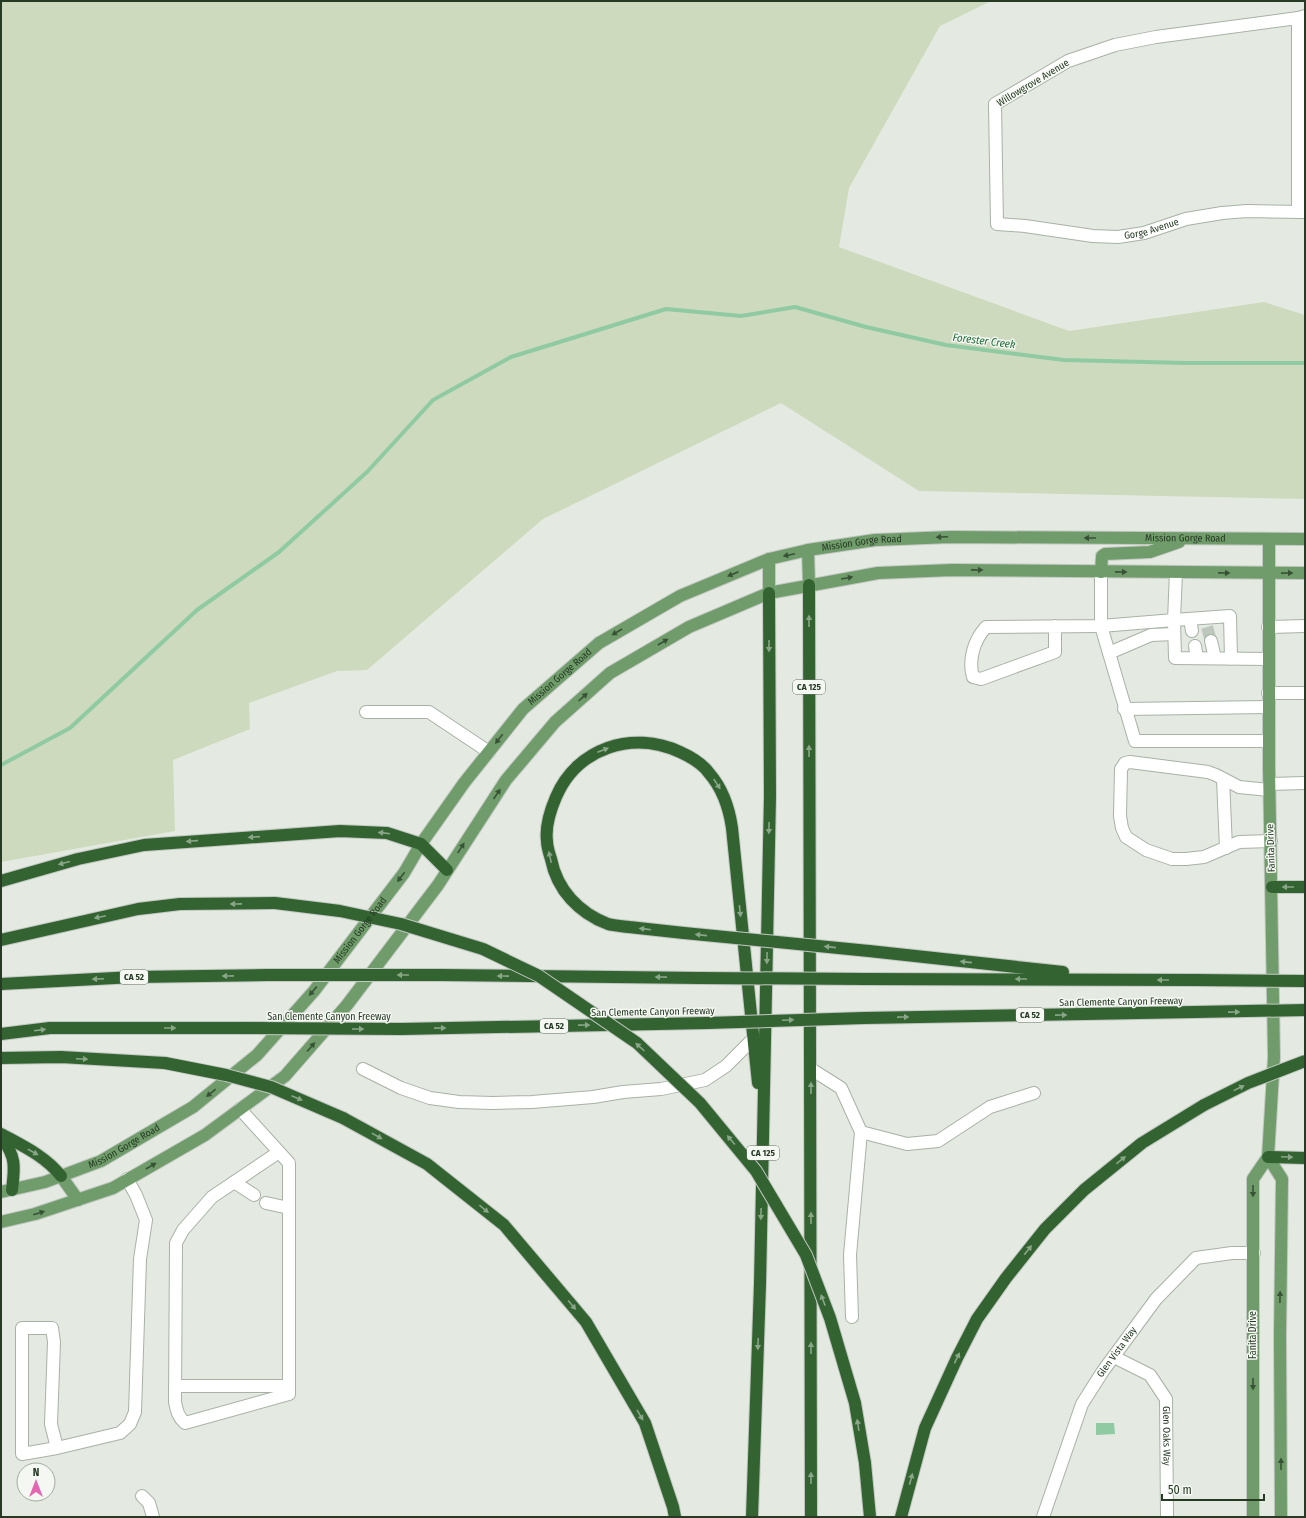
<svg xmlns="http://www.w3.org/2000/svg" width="1306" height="1518" viewBox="0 0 1306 1518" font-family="'Fira Sans Condensed',sans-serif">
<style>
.green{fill:#cddabd}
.water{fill:#8fcaa2}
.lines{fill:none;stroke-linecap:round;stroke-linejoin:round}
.stream{stroke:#8fcaa2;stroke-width:4}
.minor-tunnel{stroke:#bec7bc;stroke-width:12;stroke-dasharray:12 6;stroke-linecap:butt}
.minor-casing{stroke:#a7b2a5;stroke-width:14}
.major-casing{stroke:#c2c8c2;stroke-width:14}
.highway-casing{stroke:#c2c8c2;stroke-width:14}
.minor{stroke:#fff;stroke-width:12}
.major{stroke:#6f9c6a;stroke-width:12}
.highway{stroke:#346332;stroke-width:12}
.highway-bridge-casing{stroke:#c2c8c2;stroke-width:14;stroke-linecap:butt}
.highway-bridge{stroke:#346332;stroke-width:12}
.oneway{fill:#385236}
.oneway2{fill:#8aa688}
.labels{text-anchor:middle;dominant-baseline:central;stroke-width:3;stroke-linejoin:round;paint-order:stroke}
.shield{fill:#f4f7f2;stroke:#647362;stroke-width:1}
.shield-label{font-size:9px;font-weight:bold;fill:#263a24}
.street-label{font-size:10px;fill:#263a24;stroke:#f4f7f2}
.water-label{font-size:11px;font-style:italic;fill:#246f3d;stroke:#f4f7f2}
</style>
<rect width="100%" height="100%" fill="#e4eae2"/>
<!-- green -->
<path class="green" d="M1,1H991L940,26L849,188L839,247L1069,331L1264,302L1305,315V499L919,491L781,403L543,519L367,670L337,671L249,703L250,729L173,760L175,831L1,862Z"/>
<!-- water -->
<path class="water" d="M1096,1423H1114L1115,1434L1096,1435Z"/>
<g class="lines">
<!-- stream -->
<path class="stream" d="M1,765L70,728L197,610L279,552L367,472L433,400L511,357L666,309L741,316L795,307L866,327L946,345L1064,360L1186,363H1305"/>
<!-- minor-tunnel -->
<path class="minor-tunnel" d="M1207,627L1211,641"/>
<!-- minor casing -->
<g class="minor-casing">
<g id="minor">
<path id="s1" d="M1305,16L1298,18L1156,37L1115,45L1068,61L995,104L997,224L1025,226L1093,236L1118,237L1144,233L1186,219L1222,213L1247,211L1305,212"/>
<path d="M1298,18V212"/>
<path d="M1176,572L1174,620L1101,626L1135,741H1268"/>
<path d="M1190,619L1192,631"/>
<path d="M1055,626V652L981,679L973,677C968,660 974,640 986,627C1024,627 1063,626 1101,626V572"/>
<path d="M1268,627L1305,626"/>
<path d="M1211,641L1215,658"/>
<path d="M1195,646L1197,658"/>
<path d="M1109,653L1151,635L1174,634"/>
<path d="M1231,659L1230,616L1174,620L1175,658L1268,659"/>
<path d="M1268,693H1305"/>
<path d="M1124,709L1268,707"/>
<path d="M366,712H429L489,752"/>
<path d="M1223,779L1226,848"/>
<path d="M1269,784L1305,783"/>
<path d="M1269,790L1239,787L1216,775L1208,772L1130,762L1125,763L1121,769L1120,816L1122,828L1126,837L1146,850L1172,859H1186L1204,857L1239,842L1271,841"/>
<path d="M363,1069L401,1088L430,1098L459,1102L493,1103L532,1102L593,1097L623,1092L661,1089L705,1080L726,1066L753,1039"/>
<path d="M811,1069L841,1088L861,1132L850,1255L852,1317"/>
<path d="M240,1109L289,1163V1394L185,1423C178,1417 177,1411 175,1402L176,1243L183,1230L212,1197L279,1152"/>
<path d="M861,1132L907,1144L938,1141L990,1107L1034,1093"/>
<path d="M234,1182L254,1195"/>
<path d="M266,1203L289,1208"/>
<path id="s2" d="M1114,1357L1150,1375L1166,1399L1167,1517"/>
<path d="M175,1386H289"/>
<path d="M57,1448L51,1424L54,1342L52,1328H22V1454L57,1448L120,1433L130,1424L135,1412L140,1259L146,1220L136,1195L127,1179"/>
<path d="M142,1496L149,1503L153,1517"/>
<path id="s3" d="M1043,1517L1082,1404L1103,1371L1156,1299L1196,1258L1232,1253H1254"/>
</g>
</g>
<!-- major casing -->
<g class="major-casing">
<g id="major">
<path d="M808,550L809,585"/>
<path d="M769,559V593"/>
<path d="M1101,572L1102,556L1105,554L1150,552L1179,542"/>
<path d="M1268,1157L1282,1179L1280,1336L1281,1517"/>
<path d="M61,1176L78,1200"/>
<path id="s4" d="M1,1192L45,1182L101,1161L193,1107L257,1055L314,991L404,873L421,844L464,783L523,709L599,643L680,596L769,559L808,550L875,540L950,537L1305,539"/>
<path d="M1,1222L35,1214L113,1188L205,1135L285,1076L347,1005L438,885L506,780L555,722L610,673L689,627L769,593L878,573L952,570L1305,573"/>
<path d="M1253,1517V1179L1268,1157L1274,1057L1269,768V540"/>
</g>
</g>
<!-- highway casing -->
<g class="highway-casing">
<g id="highway">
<path d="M809,585L811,1517"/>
<path d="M1,881L78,859L144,845L340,831L387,833L421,844L447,870"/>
<path d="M1272,887H1305"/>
<path d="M684,933C666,931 647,929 629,927C623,926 615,926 608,924C579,913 557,890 551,859C549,853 547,847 547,841C545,826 550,811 556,797C577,748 632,730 680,752C691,757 702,763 709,773C723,789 729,807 732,828L758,1083"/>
<path d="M1,940L138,909L180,904L275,903"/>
<path d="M869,951L1063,972"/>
<path d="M442,975L700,978"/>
<path d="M866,979L1196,980"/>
<path d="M1,984L134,977L267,975"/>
<path d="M864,1018L1195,1012"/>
<path d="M401,1029L707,1023"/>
<path d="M1,1034L50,1028H249"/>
<path d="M1,1058L61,1057L165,1063"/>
<path d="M343,1118L427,1164L504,1225L586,1322L645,1423L673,1507L675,1517"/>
<path d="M1,1134C23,1146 45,1156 61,1176"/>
<path d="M1,1137C16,1156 15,1166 12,1190"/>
<path d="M1268,1157L1305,1158"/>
<path d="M865,1463L870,1517"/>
<path d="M752,1517L760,1284L770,796L769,593"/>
<path d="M901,1517L925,1428L957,1358L977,1319L1006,1278L1045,1229L1084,1190L1142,1143L1204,1105"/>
</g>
</g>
<!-- minor -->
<use href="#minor" class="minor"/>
<!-- major -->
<use href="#major" class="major"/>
<!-- highway -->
<use href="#highway" class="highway"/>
<!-- highway-bridge casing -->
<g class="highway-bridge-casing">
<g id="highway-bridge">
<path d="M275,903L340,911L401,924L483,949L539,976L637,1043L700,1103L756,1171L806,1255L830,1318L855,1403L865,1463"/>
<path d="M684,933L869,951"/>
<path d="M267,975H442"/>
<path d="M700,978L866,979"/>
<path d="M1196,980L1305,981"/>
<path d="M1195,1012L1305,1010"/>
<path d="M707,1023L864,1018"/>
<path d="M249,1028L401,1029"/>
<path d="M165,1063L226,1075L271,1087L343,1118"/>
<path d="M1204,1105L1248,1083L1305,1061"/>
</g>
</g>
<!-- highway-bridge -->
<use href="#highway-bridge" class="highway-bridge"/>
</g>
<!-- one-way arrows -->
<defs><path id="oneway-solid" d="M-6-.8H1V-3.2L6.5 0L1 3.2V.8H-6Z"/></defs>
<g class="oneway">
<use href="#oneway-solid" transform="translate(942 537) rotate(177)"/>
<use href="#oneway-solid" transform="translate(1090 538) rotate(-180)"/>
<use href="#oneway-solid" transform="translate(789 555) rotate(168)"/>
<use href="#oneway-solid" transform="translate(977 570) rotate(1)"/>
<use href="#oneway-solid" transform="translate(1121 572) rotate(1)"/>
<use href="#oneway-solid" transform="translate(1224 573) rotate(1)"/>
<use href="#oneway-solid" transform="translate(1287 573) rotate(-1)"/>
<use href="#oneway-solid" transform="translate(733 574) rotate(157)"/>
<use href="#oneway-solid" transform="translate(847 578) rotate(-10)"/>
<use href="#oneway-solid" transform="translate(617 632) rotate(150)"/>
<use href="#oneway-solid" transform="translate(663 642) rotate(-30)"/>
<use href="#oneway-solid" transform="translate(583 697) rotate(-42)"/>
<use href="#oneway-solid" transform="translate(499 739) rotate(128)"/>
<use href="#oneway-solid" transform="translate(497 794) rotate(-56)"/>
<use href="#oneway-solid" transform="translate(461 848) rotate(-57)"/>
<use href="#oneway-solid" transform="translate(401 877) rotate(127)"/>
<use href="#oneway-solid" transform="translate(313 991) rotate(130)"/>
<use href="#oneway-solid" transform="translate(311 1047) rotate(-49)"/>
<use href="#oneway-solid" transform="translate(211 1093) rotate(141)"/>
<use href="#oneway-solid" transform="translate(151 1166) rotate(-30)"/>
<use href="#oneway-solid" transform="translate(1253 1191) rotate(90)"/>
<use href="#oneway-solid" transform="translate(39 1213) rotate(-17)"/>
<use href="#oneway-solid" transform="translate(1280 1297) rotate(-89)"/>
<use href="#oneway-solid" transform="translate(1253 1384) rotate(90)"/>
<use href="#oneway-solid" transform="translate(1281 1464) rotate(-90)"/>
</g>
<g class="oneway2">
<use href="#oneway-solid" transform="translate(809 621) rotate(-90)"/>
<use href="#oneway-solid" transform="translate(769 646) rotate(90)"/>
<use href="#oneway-solid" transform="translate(603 750) rotate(-21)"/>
<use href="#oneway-solid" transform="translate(809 751) rotate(-90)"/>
<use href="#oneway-solid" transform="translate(717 784) rotate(57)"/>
<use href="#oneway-solid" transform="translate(769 828) rotate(91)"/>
<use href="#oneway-solid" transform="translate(384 833) rotate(-173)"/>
<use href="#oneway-solid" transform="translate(254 837) rotate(176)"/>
<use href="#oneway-solid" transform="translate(192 841) rotate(176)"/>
<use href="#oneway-solid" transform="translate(550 857) rotate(-102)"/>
<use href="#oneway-solid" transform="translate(64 863) rotate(165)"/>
<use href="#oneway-solid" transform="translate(1288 887) rotate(-180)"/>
<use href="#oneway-solid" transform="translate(236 904) rotate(179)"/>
<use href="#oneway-solid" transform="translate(740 911) rotate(84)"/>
<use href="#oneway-solid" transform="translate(100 917) rotate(168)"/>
<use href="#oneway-solid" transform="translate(645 929) rotate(-173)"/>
<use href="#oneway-solid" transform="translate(701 935) rotate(-174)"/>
<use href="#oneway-solid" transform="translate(830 947) rotate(-174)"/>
<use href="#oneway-solid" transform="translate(767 958) rotate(91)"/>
<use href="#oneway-solid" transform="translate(966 962) rotate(-174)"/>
<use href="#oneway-solid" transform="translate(403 975) rotate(180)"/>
<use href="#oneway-solid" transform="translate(228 976) rotate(179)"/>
<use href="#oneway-solid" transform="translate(503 976) rotate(-179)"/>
<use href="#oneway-solid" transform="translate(661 977) rotate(-179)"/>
<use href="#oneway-solid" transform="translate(98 979) rotate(177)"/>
<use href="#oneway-solid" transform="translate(1021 979) rotate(-180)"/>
<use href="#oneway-solid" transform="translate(1163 980) rotate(-180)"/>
<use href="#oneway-solid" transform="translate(1234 1012) rotate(-1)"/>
<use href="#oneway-solid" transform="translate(1061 1015) rotate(-1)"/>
<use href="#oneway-solid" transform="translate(903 1017) rotate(-1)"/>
<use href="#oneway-solid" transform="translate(788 1020) rotate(-2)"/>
<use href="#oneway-solid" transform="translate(584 1025) rotate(-1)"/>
<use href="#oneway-solid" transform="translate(170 1028)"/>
<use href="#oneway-solid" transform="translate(440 1028) rotate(-1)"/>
<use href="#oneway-solid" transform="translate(358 1029)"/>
<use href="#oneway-solid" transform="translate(40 1030) rotate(-7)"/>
<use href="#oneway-solid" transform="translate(640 1047) rotate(-138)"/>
<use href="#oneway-solid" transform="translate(82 1059) rotate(3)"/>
<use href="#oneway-solid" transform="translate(811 1088) rotate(-90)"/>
<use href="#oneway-solid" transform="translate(1239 1088) rotate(-26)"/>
<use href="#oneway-solid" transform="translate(297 1098) rotate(23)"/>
<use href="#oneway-solid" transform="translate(377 1136) rotate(29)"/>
<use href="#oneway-solid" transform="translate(731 1140) rotate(-130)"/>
<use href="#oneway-solid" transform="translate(33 1152) rotate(29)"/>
<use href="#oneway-solid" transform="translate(1287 1157) rotate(2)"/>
<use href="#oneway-solid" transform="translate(1121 1160) rotate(-39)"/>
<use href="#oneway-solid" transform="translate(484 1209) rotate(39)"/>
<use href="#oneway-solid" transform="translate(761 1214) rotate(91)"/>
<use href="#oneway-solid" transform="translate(811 1218) rotate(-90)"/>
<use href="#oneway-solid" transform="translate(1028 1250) rotate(-52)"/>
<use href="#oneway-solid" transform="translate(823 1300) rotate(-111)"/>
<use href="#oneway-solid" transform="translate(572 1305) rotate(50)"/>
<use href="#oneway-solid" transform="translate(758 1344) rotate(92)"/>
<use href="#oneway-solid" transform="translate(811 1348) rotate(-90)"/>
<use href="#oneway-solid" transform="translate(957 1358) rotate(-64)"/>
<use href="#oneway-solid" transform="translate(640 1415) rotate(60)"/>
<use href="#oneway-solid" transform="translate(858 1425) rotate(-99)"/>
<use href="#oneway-solid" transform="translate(811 1478) rotate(-90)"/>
<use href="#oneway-solid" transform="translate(911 1479) rotate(-75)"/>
</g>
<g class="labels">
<!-- shield labels -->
<g class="shield">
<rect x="793" y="680" width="32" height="14" rx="3"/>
<rect x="120" y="970" width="28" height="14" rx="3"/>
<rect x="1016" y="1008" width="28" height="14" rx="3"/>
<rect x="540" y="1019" width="28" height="14" rx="3"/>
<rect x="747" y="1146" width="32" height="14" rx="3"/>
</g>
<g class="shield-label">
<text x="809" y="687">CA 125</text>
<text x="134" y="977">CA 52</text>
<text x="1030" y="1015">CA 52</text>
<text x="554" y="1026">CA 52</text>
<text x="763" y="1153">CA 125</text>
</g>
<!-- street labels -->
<g class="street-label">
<text transform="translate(1033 83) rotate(-31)">Willowgrove Avenue</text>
<text stroke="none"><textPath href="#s1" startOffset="603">Gorge Avenue</textPath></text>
<text stroke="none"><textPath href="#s4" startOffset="1440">Mission Gorge Road</textPath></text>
<text stroke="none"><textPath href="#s4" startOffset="1116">Mission Gorge Road</textPath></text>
<text stroke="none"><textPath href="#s4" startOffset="780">Mission Gorge Road</textPath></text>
<text transform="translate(1271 848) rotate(-92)">Fanita Drive</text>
<text stroke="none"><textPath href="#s4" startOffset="456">Mission Gorge Road</textPath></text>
<text transform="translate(1121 1002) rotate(-1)">San Clemente Canyon Freeway</text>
<text transform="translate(653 1012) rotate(-1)">San Clemente Canyon Freeway</text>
<text x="329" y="1017">San Clemente Canyon Freeway</text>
<text stroke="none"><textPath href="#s4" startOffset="132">Mission Gorge Road</textPath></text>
<text transform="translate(1253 1335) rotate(-90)">Fanita Drive</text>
<text stroke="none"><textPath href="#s3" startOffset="182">Glen Vista Way</textPath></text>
<text stroke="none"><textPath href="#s2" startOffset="106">Glen Oaks Way</textPath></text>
</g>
<!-- water labels -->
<g class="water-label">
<text transform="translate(984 341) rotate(7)">Forester Creek</text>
</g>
</g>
<!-- border -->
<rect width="1306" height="1518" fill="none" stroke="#263a24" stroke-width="4"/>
<!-- north arrow -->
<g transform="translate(36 1482)"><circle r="19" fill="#f4f7f2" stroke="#a2aba0"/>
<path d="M0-3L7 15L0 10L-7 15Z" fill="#e466b0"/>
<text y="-6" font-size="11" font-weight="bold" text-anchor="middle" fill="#263a24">N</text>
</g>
<!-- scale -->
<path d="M1162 1494v6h102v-6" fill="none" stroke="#263a24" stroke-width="2"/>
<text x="1168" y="1494" font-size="12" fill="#263a24" stroke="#f4f7f2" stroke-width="3" paint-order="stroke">50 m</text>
</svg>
